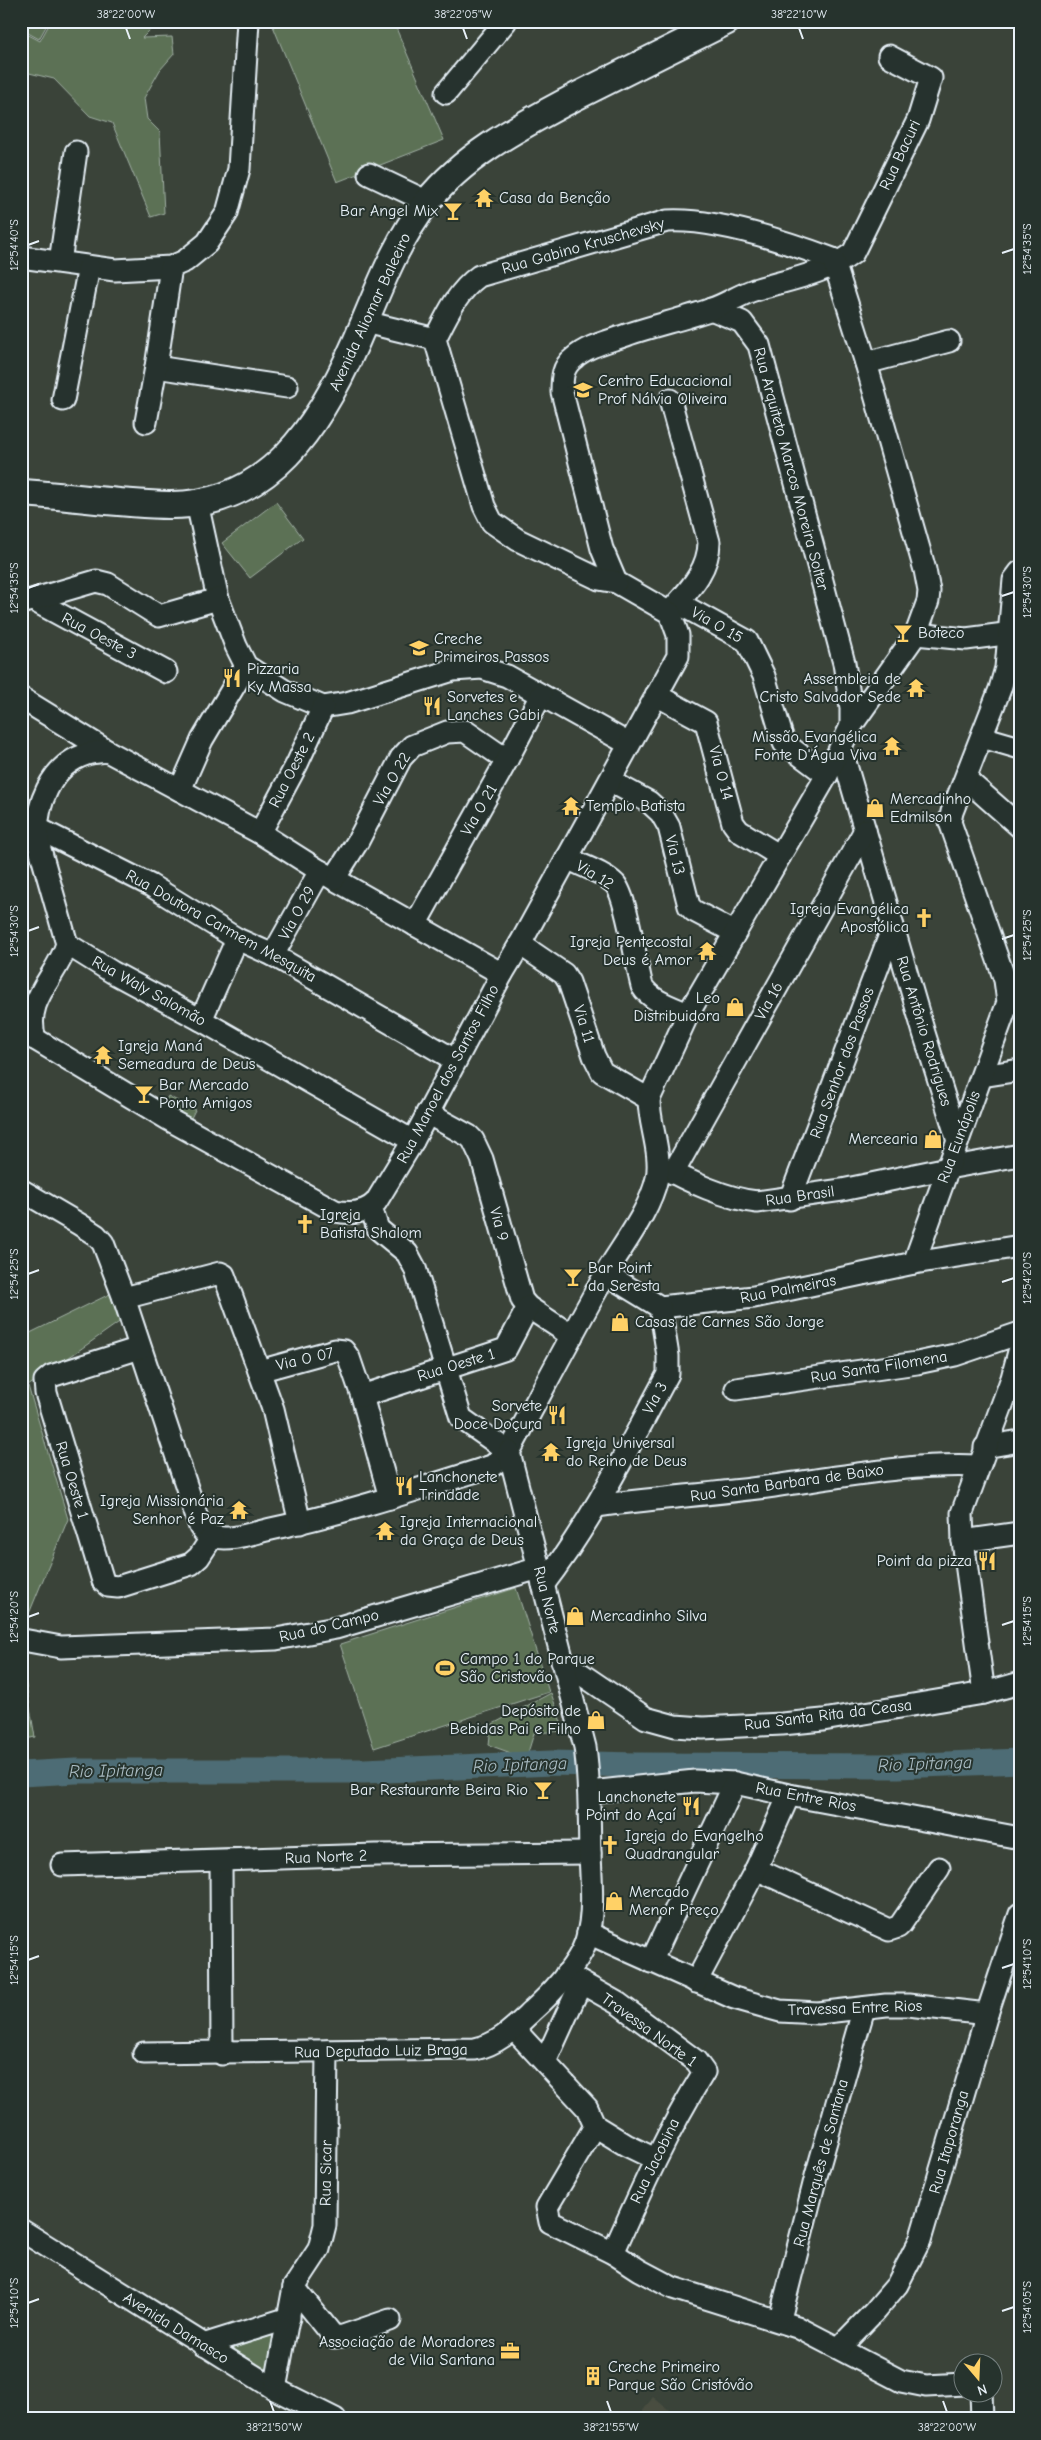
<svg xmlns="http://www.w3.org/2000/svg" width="1041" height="2440" viewBox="0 0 1041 2440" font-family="'Comic Neue',sans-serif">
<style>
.built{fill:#484e41}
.green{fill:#5c7155;stroke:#a2b1a6}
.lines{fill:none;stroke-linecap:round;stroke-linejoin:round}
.river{stroke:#4e6c74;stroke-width:25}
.minor-casing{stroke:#e8f1f8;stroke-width:25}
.major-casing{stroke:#e8f1f8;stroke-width:30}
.minor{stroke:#26332d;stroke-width:21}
.major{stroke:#26332d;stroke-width:26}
.ticks{fill:none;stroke:#e8f1f8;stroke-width:2}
.labels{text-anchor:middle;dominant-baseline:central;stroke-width:4;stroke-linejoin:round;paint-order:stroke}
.street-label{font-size:16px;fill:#e8f1f8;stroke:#26332d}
.poi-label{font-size:16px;fill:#e8f1f8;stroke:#26332d;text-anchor:start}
.water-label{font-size:18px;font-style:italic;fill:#aabcc3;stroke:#26332d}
.neatline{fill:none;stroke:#e8f1f8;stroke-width:2}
.ticks-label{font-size:12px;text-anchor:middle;fill:#e8f1f8}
</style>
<rect width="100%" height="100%" fill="#3a4339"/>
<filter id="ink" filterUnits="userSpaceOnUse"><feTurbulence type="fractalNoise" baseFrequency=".02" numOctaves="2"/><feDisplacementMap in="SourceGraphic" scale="10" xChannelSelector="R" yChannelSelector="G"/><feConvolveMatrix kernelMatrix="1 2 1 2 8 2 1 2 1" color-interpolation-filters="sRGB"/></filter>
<g filter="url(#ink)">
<!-- built -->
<path class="built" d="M653,2397L680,2419H637Z"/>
<!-- green -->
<g class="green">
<path d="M21,21H49L39,39L21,29Z"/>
<path d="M51,21H159L142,38L172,37L174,54L160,70L144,98L147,119L160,132L164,213L151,217L112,123L90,116L54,79L21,71V31L40,41Z"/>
<path d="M288,21H393L444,140L337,182L273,26Z"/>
<path d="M276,502L303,538L250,578L222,543Z"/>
<path d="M168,1096L195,1110L187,1126L160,1112Z"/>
<path d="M116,1291L125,1318L28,1386L68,1519L21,1633V1328L30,1333Z"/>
<path d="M516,1588L549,1692L374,1748L340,1644Z"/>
<path d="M21,1657L35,1737L21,1740Z"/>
<path d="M551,1693L564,1731L534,1733L527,1756L522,1757L489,1745L491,1725Z"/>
<path d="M282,2332L271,2380L226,2351Z"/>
</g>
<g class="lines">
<!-- river -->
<path class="river" d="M21,1774L76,1771H364L552,1763L636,1765L898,1766L1020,1761"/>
<!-- minor casing -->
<g class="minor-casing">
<g id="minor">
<path d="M446,93L506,21"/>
<path d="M369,174L428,202"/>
<path d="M21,257L115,270L171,267L185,261L207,243L227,213L239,169L248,21"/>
<path d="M60,262L76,152"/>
<path d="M711,309L742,322L759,345L844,663L851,708V726"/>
<path d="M365,322L435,339"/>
<path d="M866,363L949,341"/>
<path d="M156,367L287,387"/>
<path d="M63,400L89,267"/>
<path d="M146,422L156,367L171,267"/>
<path d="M197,503L218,599L236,646L246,666L285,691L323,707L347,703L453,670L482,668L507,676L629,744"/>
<path d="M33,600L166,672"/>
<path d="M21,603L96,581L108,584L159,616L218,599"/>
<path d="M678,603L747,641L764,676L784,743L827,775"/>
<path d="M670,612C687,592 709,571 709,542L670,400"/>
<path d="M916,634L966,639L1020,632"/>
<path d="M656,695L706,722L733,823L739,831L780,856"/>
<path d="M21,698L107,751L260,833L320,871L502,974"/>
<path d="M982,737L1020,748"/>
<path d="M841,748L924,1033L958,1141"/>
<path d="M966,779L1020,827"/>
<path d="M610,781L649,802L661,813L669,827L689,906L694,911L734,932"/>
<path d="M180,790L202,740L246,666"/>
<path d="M37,828L150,885L237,939L273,955L455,1060"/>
<path d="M260,833L297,764L323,707"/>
<path d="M567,858C582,866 603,872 615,884C627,897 636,965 642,986C651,1001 672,1007 688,1014"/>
<path d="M334,879L358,841L401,758L412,746L447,732L465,731L507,760"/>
<path d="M415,925L507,760L541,695"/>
<path d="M67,944L112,972L201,1020L413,1141"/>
<path d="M520,944L564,974L569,982L594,1056L602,1072L649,1099"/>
<path d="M273,955L320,871"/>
<path d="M201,1020L237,939"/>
<path d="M21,1034L35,1039L168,1119L335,1211C350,1214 366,1213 376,1202L413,1141L502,974L520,944L678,656V635L670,613L616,582L602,549L562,392C562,378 562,367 574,358C588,345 611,341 629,334C656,325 683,319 709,310C725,305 739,295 754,290C787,280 825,274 853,253L918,120L931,78L889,56"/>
<path d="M35,1039C23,999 56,979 67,944L38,842C34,808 50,765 87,754C93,752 100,752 107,751"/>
<path d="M982,1076L1020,1070"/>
<path d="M427,1113L469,1136L473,1140L482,1159L522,1300L528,1307L572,1336"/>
<path d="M661,1166C687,1181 727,1199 757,1202L842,1190L948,1168L1020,1155"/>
<path d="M673,1173L865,830"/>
<path d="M21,1190L79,1224L96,1235L103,1243L124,1298L200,1527C203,1531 205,1535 211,1536C229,1542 253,1533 271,1529C346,1513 419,1489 492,1466L509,1452C541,1393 572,1334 605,1275C622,1246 650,1211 657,1178C662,1152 649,1125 649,1099L688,1014L827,775L851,726L916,634L928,601L929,591L925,570L866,363L833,259C787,242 716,218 667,221L479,276C457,292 447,315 435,339L484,506L492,522L518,540L599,579L616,582"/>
<path d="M790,1199L893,927"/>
<path d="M371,1208L378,1229L407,1253L415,1268L461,1418L509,1452"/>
<path d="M914,1263L1008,1002L1005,980L950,822L952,812L1000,689L1006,668L1014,580L1020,572"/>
<path d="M124,1298L220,1273L224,1275L273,1409L300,1523"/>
<path d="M660,1307L754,1297L914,1263L1020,1246"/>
<path d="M140,1348L51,1376L45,1381L46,1393L103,1581L108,1586L118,1587L191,1564L199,1557L212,1537"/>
<path d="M259,1371L335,1350L344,1351L349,1358L362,1396L390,1498"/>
<path d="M736,1389L917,1363L955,1355L1020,1333"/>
<path d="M362,1396L506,1349L528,1307"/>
<path d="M985,1447L1020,1441"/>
<path d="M596,1506C655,1498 715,1494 774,1486C842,1477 908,1463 978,1466"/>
<path d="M963,1541L1020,1533"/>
<path d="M543,1585C593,1520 629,1446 668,1374V1356L660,1307L606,1274"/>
<path d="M23,1640L61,1647L276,1639L336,1628L539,1568"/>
<path d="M562,1661L646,1718L675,1726L703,1728L782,1724L823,1720L984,1693L1020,1683"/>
<path d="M984,1693L963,1541L962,1513L1012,1378L1020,1348"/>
<path d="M590,1792L695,1781L735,1783L789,1795L1020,1838"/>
<path d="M221,1861L222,2054"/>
<path d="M62,1865L376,1855L590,1853"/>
<path d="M756,1869L889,1930L898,1927L901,1924L939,1868"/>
<path d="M588,1933L734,1998L780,2011L818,2013L886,2005H908L987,2014"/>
<path d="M651,1962L735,1783"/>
<path d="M566,1974L619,2004L696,2061L704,2072C668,2130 641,2190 613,2253"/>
<path d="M696,1982L756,1869L789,1795"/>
<path d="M514,2029L587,2108L595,2126L547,2207L550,2222L613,2253L639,2270L673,2288L797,2327L901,2381L926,2386L964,2384"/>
<path d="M144,2053L475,2049C499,2044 514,2028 531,2012C551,1994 569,1975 582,1951C596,1922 591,1884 590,1853C589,1817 590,1782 585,1747L509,1452"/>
<path d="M545,2062L581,1983"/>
<path d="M595,2126L626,2145L655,2159"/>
<path d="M21,2230L275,2389L335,2419"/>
<path d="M294,2287L334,2337L343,2336L390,2320"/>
<path d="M780,2319L816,2176L864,2008"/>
<path d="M203,2345L289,2318"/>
<path d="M839,2348L874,2312L897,2285L920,2240L987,2014L1020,1914"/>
<path d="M275,2389L294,2287L319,2249L325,2225L327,2051"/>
<path d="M981,2392L982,2419"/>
</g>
</g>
<!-- major casing -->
<g class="major-casing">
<path id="major" d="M21,493C70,496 120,504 169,505C270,506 320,424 356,342C377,294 394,244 427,202C466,153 523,125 577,96C627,71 677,46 727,21"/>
</g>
<!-- minor -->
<use href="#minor" class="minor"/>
<!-- major -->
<use href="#major" class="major"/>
</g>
</g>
<!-- ticks -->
<path class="ticks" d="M126,28L130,39M463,28L467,39M799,28L803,39M28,245L39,241M1002,253L1014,249M28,588L39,584M1002,596L1014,592M28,931L39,927M1002,939L1014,935M28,1274L39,1270M1002,1282L1014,1278M28,1617L39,1613M1002,1625L1014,1621M28,1960L39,1956M1002,1968L1014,1964M28,2303L39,2299M1002,2311L1014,2307M270,2401L274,2412M607,2401L611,2412M943,2401L947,2412"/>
<!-- icons -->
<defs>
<g id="temple-bare" transform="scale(1.5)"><path d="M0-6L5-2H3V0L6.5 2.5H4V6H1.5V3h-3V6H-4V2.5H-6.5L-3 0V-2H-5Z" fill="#ffd166" stroke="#26332d" stroke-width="2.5" paint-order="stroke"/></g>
<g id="bar-bare" transform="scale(1.5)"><path d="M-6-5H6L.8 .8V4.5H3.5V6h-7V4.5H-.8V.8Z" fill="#ffd166" stroke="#26332d" stroke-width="2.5" paint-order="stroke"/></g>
<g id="school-bare" transform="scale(1.5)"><path d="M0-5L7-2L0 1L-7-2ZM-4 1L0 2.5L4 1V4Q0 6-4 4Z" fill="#ffd166" stroke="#26332d" stroke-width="2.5" paint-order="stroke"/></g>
<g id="restaurant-bare" transform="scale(1.5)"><path d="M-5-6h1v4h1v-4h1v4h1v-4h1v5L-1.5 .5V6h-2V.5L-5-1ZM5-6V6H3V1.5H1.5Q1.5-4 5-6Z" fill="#ffd166" stroke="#26332d" stroke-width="2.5" paint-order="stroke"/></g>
<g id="shop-bare" transform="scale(1.5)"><path d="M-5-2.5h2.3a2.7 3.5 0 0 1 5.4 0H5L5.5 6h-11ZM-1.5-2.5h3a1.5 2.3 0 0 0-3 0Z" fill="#ffd166" stroke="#26332d" stroke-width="2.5" paint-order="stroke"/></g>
<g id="church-bare" transform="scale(1.5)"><path d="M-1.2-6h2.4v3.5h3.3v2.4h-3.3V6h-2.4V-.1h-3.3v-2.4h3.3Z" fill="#ffd166" stroke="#26332d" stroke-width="2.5" paint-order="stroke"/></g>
<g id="stadium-bare" transform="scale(1.5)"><path d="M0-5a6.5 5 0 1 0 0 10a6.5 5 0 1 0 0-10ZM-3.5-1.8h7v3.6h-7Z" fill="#ffd166" stroke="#26332d" stroke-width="2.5" paint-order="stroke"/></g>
<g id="office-bare" transform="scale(1.5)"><path d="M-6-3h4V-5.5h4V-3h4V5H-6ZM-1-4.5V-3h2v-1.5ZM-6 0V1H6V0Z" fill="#ffd166" stroke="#26332d" stroke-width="2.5" paint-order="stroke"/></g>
<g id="building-bare" transform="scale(1.5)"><path d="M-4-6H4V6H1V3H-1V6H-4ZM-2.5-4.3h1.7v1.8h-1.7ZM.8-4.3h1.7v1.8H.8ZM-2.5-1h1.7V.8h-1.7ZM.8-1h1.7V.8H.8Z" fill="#ffd166" stroke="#26332d" stroke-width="2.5" paint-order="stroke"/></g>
</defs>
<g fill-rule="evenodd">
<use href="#temple-bare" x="484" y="198"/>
<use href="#bar-bare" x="453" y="211"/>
<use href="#school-bare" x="583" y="390"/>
<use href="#bar-bare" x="903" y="633"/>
<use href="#school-bare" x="419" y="648"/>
<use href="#restaurant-bare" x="232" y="678"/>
<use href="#temple-bare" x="916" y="688"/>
<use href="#restaurant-bare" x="432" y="706"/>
<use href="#temple-bare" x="892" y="746"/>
<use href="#temple-bare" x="571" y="806"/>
<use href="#shop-bare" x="875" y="808"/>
<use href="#church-bare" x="924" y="918"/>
<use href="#temple-bare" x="707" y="951"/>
<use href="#shop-bare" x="735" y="1007"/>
<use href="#temple-bare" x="103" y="1055"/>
<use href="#bar-bare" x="144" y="1094"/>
<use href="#shop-bare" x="933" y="1139"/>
<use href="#church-bare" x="305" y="1224"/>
<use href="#bar-bare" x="573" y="1277"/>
<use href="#shop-bare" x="620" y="1322"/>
<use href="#restaurant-bare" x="557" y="1415"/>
<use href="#temple-bare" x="551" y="1452"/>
<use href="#restaurant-bare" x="404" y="1486"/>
<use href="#temple-bare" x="239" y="1510"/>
<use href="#temple-bare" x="385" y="1531"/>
<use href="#restaurant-bare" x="987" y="1561"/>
<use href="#shop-bare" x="575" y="1616"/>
<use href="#stadium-bare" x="445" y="1668"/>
<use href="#shop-bare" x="596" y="1720"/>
<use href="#bar-bare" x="543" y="1790"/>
<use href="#restaurant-bare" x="691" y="1806"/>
<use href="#church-bare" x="610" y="1845"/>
<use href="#shop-bare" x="614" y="1901"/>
<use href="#office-bare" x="510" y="2351"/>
<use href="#building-bare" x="593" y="2376"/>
</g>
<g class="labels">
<!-- street labels -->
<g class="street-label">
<text transform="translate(900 155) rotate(-65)">Rua Bacuri</text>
<text transform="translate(583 246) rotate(-16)">Rua Gabino Kruschevsky</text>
<text transform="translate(370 312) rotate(-65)">Avenida Aliomar Baleeiro</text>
<text transform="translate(791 469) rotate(75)">Rua Arquiteto Marcos Moreira Solter</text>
<text transform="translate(717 625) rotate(30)">Via O 15</text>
<text transform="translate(99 636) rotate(28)">Rua Oeste 3</text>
<text transform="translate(292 770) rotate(-63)">Rua Oeste 2</text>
<text transform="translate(721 773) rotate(75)">Via O 14</text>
<text transform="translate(392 779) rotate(-60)">Via O 22</text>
<text transform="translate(479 810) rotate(-60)">Via O 21</text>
<text transform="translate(675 855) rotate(76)">Via 13</text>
<text transform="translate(595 875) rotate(31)">Via 12</text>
<text transform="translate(297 913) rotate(-61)">Via O 29</text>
<text transform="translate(221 926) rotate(29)">Rua Doutora Carmem Mesquita</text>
<text transform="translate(149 991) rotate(29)">Rua Waly Salomão</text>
<text transform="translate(769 1001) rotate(-61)">Via 16</text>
<text transform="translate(584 1024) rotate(73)">Via 11</text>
<text transform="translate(924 1031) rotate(73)">Rua Antônio Rodrigues</text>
<text transform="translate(842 1063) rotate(-70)">Rua Senhor dos Passos</text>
<text transform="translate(448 1074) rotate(-62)">Rua Manoel dos Santos Filho</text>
<text transform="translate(959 1137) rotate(-70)">Rua Eunápolis</text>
<text transform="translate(800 1196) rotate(-8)">Rua Brasil</text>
<text transform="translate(499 1224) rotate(75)">Via 9</text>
<text transform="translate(788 1289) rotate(-11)">Rua Palmeiras</text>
<text transform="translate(305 1359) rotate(-13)">Via O 07</text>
<text transform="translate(456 1365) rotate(-17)">Rua Oeste 1</text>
<text transform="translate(879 1367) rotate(-9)">Rua Santa Filomena</text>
<text transform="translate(655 1398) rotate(-61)">Via 3</text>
<text transform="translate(72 1480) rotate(73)">Rua Oeste 1</text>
<text transform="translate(787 1483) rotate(-8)">Rua Santa Barbara de Baixo</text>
<text transform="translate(547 1600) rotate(76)">Rua Norte</text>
<text transform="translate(329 1626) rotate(-13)">Rua do Campo</text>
<text transform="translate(828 1715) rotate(-7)">Rua Santa Rita da Ceasa</text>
<text transform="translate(806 1797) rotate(11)">Rua Entre Rios</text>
<text transform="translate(326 1857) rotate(-2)">Rua Norte 2</text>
<text transform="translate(855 2008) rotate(-2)">Travessa Entre Rios</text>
<text transform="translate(649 2030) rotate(36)">Travessa Norte 1</text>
<text transform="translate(381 2051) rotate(-1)">Rua Deputado Luiz Braga</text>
<text transform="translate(949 2142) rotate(-74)">Rua Itaporanga</text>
<text transform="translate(655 2161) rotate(-64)">Rua Jacobina</text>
<text transform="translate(821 2163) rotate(-75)">Rua Marquês de Santana</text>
<text transform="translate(326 2173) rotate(-89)">Rua Sicar</text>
<text transform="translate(176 2328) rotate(32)">Avenida Damasco</text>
</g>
<!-- poi labels -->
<g class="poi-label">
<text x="499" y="198">Casa da Benção</text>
<text x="438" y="211" text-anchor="end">Bar Angel Mix</text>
<text x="598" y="381">Centro Educacional<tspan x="598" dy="18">Prof Nálvia Oliveira</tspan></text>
<text x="918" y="633">Boteco</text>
<text x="434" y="639">Creche<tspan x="434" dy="18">Primeiros Passos</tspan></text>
<text x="247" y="669">Pizzaria<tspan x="247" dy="18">Ky Massa</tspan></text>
<text x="901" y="679" text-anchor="end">Assembleia de<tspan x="901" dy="18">Cristo Salvador Sede</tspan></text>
<text x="447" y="697">Sorvetes e<tspan x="447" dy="18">Lanches Gabi</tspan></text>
<text x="877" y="737" text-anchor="end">Missão Evangélica<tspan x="877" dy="18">Fonte D'Água Viva</tspan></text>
<text x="890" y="799">Mercadinho<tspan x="890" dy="18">Edmilson</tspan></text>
<text x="586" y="806">Templo Batista</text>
<text x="909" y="909" text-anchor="end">Igreja Evangélica<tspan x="909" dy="18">Apostólica</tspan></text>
<text x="692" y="942" text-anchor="end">Igreja Pentecostal<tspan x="692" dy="18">Deus é Amor</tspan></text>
<text x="720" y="998" text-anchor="end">Leo<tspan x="720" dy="18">Distribuidora</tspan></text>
<text x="118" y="1046">Igreja Maná<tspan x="118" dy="18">Semeadura de Deus</tspan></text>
<text x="159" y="1085">Bar Mercado<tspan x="159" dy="18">Ponto Amigos</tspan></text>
<text x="918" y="1139" text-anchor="end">Mercearia</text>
<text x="320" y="1215">Igreja<tspan x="320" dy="18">Batista Shalom</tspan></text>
<text x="588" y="1268">Bar Point<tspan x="588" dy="18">da Seresta</tspan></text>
<text x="635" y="1322">Casas de Carnes São Jorge</text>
<text x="542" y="1406" text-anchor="end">Sorvete<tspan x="542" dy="18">Doce Doçura</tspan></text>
<text x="566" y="1443">Igreja Universal<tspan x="566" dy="18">do Reino de Deus</tspan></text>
<text x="419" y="1477">Lanchonete<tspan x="419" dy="18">Trindade</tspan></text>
<text x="224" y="1501" text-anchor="end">Igreja Missionária<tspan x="224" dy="18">Senhor é Paz</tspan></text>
<text x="400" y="1522">Igreja Internacional<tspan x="400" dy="18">da Graça de Deus</tspan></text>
<text x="972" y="1561" text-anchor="end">Point da pizza</text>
<text x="590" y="1616">Mercadinho Silva</text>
<text x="460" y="1659">Campo 1 do Parque<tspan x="460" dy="18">São Cristovão</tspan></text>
<text x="581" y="1711" text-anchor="end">Depósito de<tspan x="581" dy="18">Bebidas Pai e Filho</tspan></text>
<text x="528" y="1790" text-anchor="end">Bar Restaurante Beira Rio</text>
<text x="676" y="1797" text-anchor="end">Lanchonete<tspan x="676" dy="18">Point do Açaí</tspan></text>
<text x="625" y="1836">Igreja do Evangelho<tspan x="625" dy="18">Quadrangular</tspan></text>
<text x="629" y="1892">Mercado<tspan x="629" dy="18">Menor Preço</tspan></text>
<text x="495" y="2342" text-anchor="end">Associação de Moradores<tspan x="495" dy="18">de Vila Santana</tspan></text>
<text x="608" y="2367">Creche Primeiro<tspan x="608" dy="18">Parque São Cristóvão</tspan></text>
</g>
<!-- water labels -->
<g class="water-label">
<text transform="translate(925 1764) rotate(-2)">Rio Ipitanga</text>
<text transform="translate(520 1765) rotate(-2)">Rio Ipitanga</text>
<text transform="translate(116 1771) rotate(-1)">Rio Ipitanga</text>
</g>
</g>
<!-- margin -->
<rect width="1041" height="2440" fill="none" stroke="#26332d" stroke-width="55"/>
<!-- north arrow -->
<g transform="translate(978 2378) rotate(161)"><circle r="24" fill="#26332d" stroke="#747f7e"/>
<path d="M0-4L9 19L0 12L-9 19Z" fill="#ffd166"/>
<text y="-8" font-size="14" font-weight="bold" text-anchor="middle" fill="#e8f1f8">N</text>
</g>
<rect x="28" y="28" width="986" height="2384" class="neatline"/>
<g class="ticks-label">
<text x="126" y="18">38°22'00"W</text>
<text x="463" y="18">38°22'05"W</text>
<text x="799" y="18">38°22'10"W</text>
<text transform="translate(14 245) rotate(-90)" y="4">12°54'40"S</text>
<text transform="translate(1027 249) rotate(-90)" y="4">12°54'35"S</text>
<text transform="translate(14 588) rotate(-90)" y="4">12°54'35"S</text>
<text transform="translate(1027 592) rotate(-90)" y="4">12°54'30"S</text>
<text transform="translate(14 931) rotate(-90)" y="4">12°54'30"S</text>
<text transform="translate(1027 935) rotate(-90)" y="4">12°54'25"S</text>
<text transform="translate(14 1274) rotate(-90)" y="4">12°54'25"S</text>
<text transform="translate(1027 1278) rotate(-90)" y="4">12°54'20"S</text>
<text transform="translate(14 1617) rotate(-90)" y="4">12°54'20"S</text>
<text transform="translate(1027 1621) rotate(-90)" y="4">12°54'15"S</text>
<text transform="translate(14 1960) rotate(-90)" y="4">12°54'15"S</text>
<text transform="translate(1027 1964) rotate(-90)" y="4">12°54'10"S</text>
<text transform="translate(14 2303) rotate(-90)" y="4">12°54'10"S</text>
<text transform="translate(1027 2307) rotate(-90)" y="4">12°54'05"S</text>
<text x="274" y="2431">38°21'50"W</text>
<text x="611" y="2431">38°21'55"W</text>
<text x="947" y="2431">38°22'00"W</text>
</g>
</svg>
